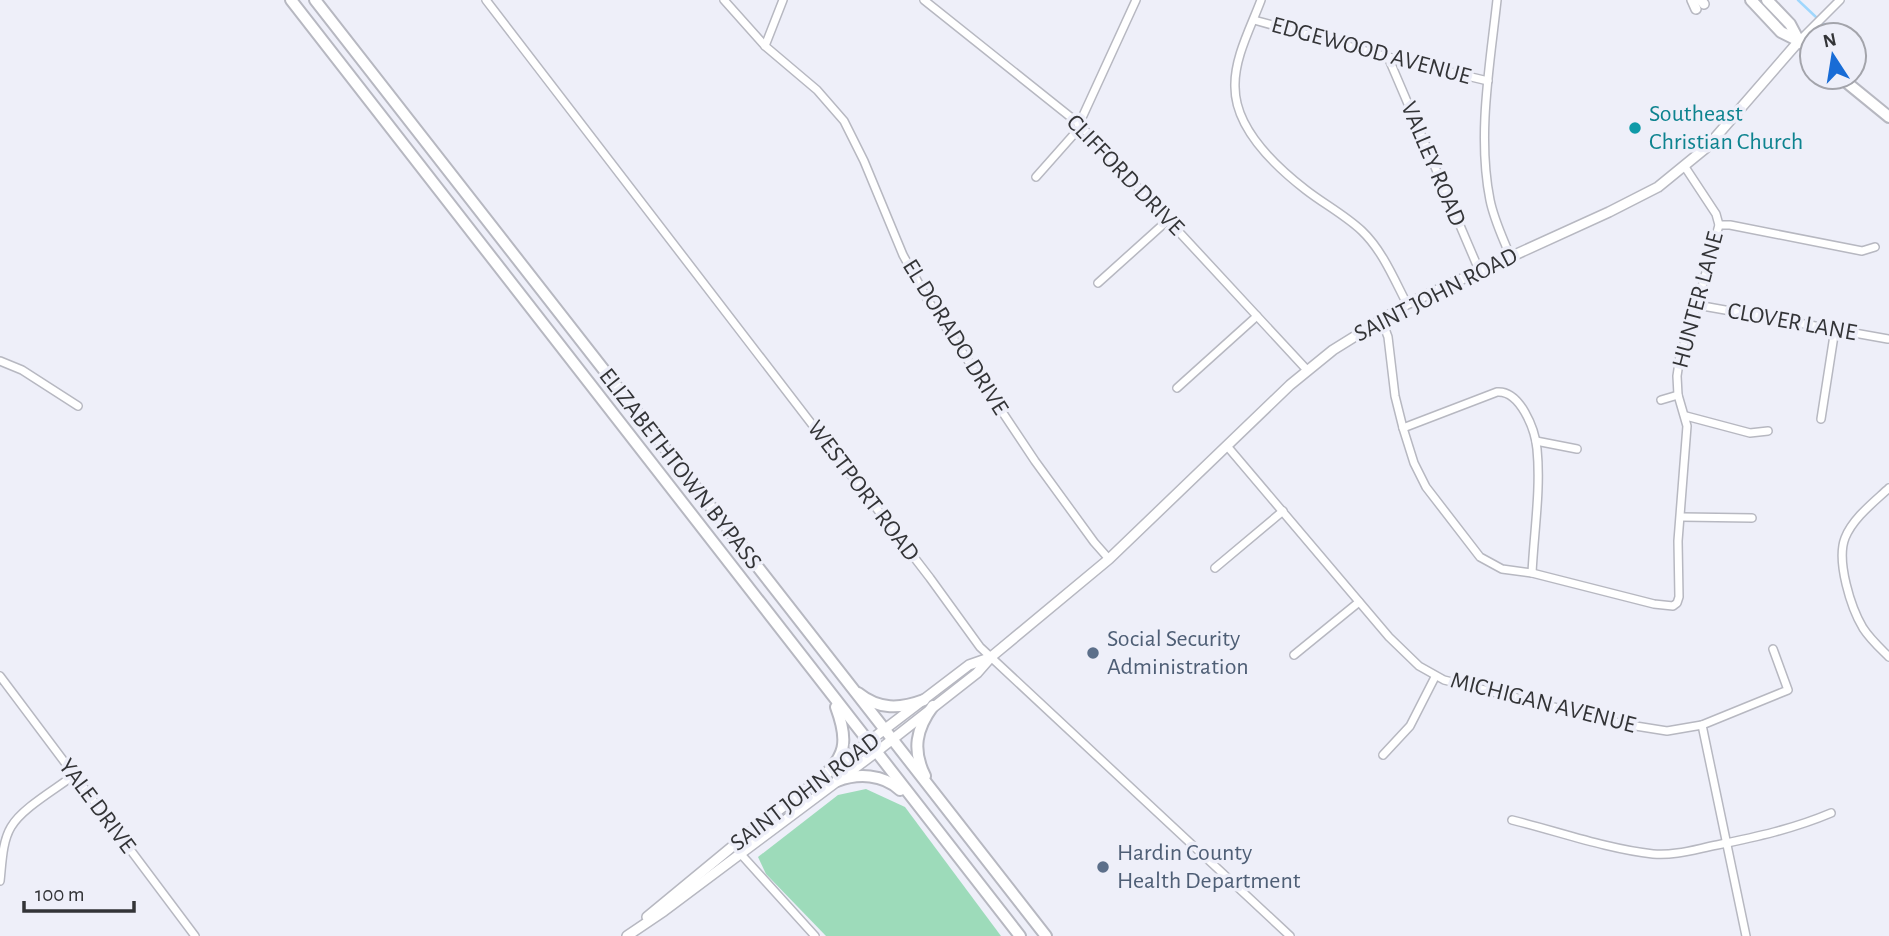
<svg xmlns="http://www.w3.org/2000/svg" width="1889" height="936" viewBox="0 0 1889 936" font-family="'Alegreya Sans',sans-serif">
<style>
.green{fill:#9ddbba}
.lines{fill:none;stroke-linecap:round;stroke-linejoin:round}
.stream{stroke:#9fd7fd;stroke-width:2.5}
.minor-casing{stroke:#b7b8c1;stroke-width:10}
.tertiary-casing{stroke:#b7b8c1;stroke-width:12}
.primary-casing{stroke:#b7b8c1;stroke-width:14}
.trunk-casing{stroke:#b7b8c1;stroke-width:14}
.minor{stroke:#fff;stroke-width:7}
.tertiary{stroke:#fff;stroke-width:9}
.primary{stroke:#fff;stroke-width:10}
.trunk{stroke:#fff;stroke-width:10}
.culture-dot{fill:#0f9aa8;stroke:#eeeff9;stroke-width:2.5}
.service-dot{fill:#5c6f8a;stroke:#eeeff9;stroke-width:2.5}
.labels{text-anchor:middle;dominant-baseline:central;stroke-width:7;stroke-linejoin:round;paint-order:stroke}
.street-label{font-size:24px;fill:#333437;stroke:#eeeff9}
.culture-label{font-size:24px;fill:#0d838f;stroke:#eeeff9;text-anchor:start}
.service-label{font-size:24px;fill:#4e5e75;stroke:#eeeff9;text-anchor:start}
</style>
<rect width="100%" height="100%" fill="#eeeff9"/>
<!-- green -->
<path class="green" d="M866,789L905,807L1001,936H826L766,874L758,857L838,795Z"/>
<g class="lines">
<!-- stream -->
<path class="stream" d="M1798,0L1835,35"/>
<!-- minor casing -->
<g class="minor-casing">
<g id="minor">
<path d="M486,0L930,578L980,647L1290,936"/>
<path d="M724,0L765,46L817,90L844,121L864,161L903,255L929,302L1035,461L1094,542L1109,559"/>
<path d="M924,0L1078,123L1307,370"/>
<path d="M1261,0C1251,27 1234,58 1235,87C1235,128 1275,166 1306,190C1324,204 1345,215 1362,231C1382,250 1394,279 1407,304"/>
<path d="M1497,0C1490,65 1477,135 1490,200C1494,220 1503,238 1510,256"/>
<path d="M1254,20L1388,57L1488,81"/>
<path d="M1799,41L1840,0"/>
<path d="M765,46L783,0"/>
<path d="M1388,57L1479,270"/>
<path d="M1036,177L1075,133L1136,0"/>
<path d="M1719,225H1730L1862,251L1875,247"/>
<path d="M1098,283L1168,220"/>
<path d="M1697,305L1888,339"/>
<path d="M1381,318L1388,337L1395,396L1403,428L1414,463L1426,487L1480,557L1502,569L1532,573L1654,604L1673,606L1677,603L1679,597L1678,541L1687,426L1678,395L1677,376L1680,356L1697,305L1719,225L1716,214L1685,167"/>
<path d="M0,361L22,370L78,406"/>
<path d="M1177,388L1257,316"/>
<path d="M1661,400L1678,395"/>
<path d="M1686,416L1750,433L1768,431"/>
<path d="M1821,419L1835,329"/>
<path d="M1403,428L1497,392C1520,390 1535,429 1537,449C1541,489 1534,532 1532,573"/>
<path d="M1536,441L1577,449"/>
<path d="M1227,446L1389,637L1419,666L1444,680L1623,724L1667,731L1702,725L1788,690L1773,649"/>
<path d="M1889,488C1874,502 1853,518 1845,538C1836,561 1851,608 1863,628C1870,639 1880,648 1889,657"/>
<path d="M1682,517L1752,518"/>
<path d="M1215,568L1283,511"/>
<path d="M1294,655L1359,602"/>
<path d="M0,676L195,936"/>
<path d="M1702,725L1746,936"/>
<path d="M1383,755L1410,726L1435,677"/>
<path d="M1512,820C1557,831 1607,849 1653,854C1675,856 1696,849 1717,845C1756,837 1793,829 1831,813"/>
<path d="M738,851L815,936"/>
<path d="M0,881C2,864 2,842 11,827C22,808 56,789 74,775"/>
</g>
</g>
<!-- tertiary casing -->
<g class="tertiary-casing">
<g id="tertiary">
<path d="M1692,0L1696,9"/>
<path d="M1701,0L1704,4"/>
<path d="M647,917L750,832L969,665L989,658"/>
<path d="M627,936L664,911L875,753L977,673L991,657L1109,559L1290,385L1333,350L1407,304L1609,212L1658,187L1707,147L1799,41"/>
</g>
</g>
<!-- primary casing -->
<g class="primary-casing">
<g id="primary">
<path d="M1751,0L1781,32L1799,41L1812,52"/>
<path d="M1767,0L1790,24L1799,41"/>
<path d="M1840,77L1889,117"/>
</g>
</g>
<!-- trunk casing -->
<g class="trunk-casing">
<g id="trunk">
<path d="M291,0L1020,936"/>
<path d="M315,0L1046,936"/>
<path d="M858,693C879,710 900,709 924,700"/>
<path d="M925,776C912,750 916,729 933,706"/>
<path d="M819,781C846,756 849,742 836,707"/>
<path d="M837,781C858,773 883,774 900,790"/>
</g>
</g>
<!-- minor -->
<use href="#minor" class="minor"/>
<!-- tertiary -->
<use href="#tertiary" class="tertiary"/>
<!-- primary -->
<use href="#primary" class="primary"/>
<!-- trunk -->
<use href="#trunk" class="trunk"/>
</g>
<!-- markers -->
<circle class="culture-dot" cx="1635" cy="128" r="7"/>
<g class="service-dot">
<circle cx="1093" cy="653" r="7"/>
<circle cx="1103" cy="867" r="7"/>
</g>
<g class="labels">
<!-- street labels -->
<g class="street-label">
<text transform="translate(1371 51) rotate(15)">EDGEWOOD AVENUE</text>
<text transform="translate(1433 164) rotate(67)">VALLEY ROAD</text>
<text transform="translate(1125 175) rotate(46)">CLIFFORD DRIVE</text>
<text transform="translate(1436 295) rotate(-27)">SAINT JOHN ROAD</text>
<text transform="translate(1698 300) rotate(-75)">HUNTER LANE</text>
<text transform="translate(1792 322) rotate(10)">CLOVER LANE</text>
<text transform="translate(955 337) rotate(58)">EL DORADO DRIVE</text>
<text transform="translate(680 469) rotate(52)">ELIZABETHTOWN BYPASS</text>
<text transform="translate(863 491) rotate(53)">WESTPORT ROAD</text>
<text transform="translate(1543 703) rotate(14)">MICHIGAN AVENUE</text>
<text transform="translate(805 792) rotate(-37)">SAINT JOHN ROAD</text>
<text transform="translate(97 806) rotate(53)">YALE DRIVE</text>
</g>
<!-- culture labels -->
<g class="culture-label">
<text x="1649" y="114">Southeast<tspan x="1649" dy="28">Christian Church</tspan></text>
</g>
<!-- service labels -->
<g class="service-label">
<text x="1107" y="639">Social Security<tspan x="1107" dy="28">Administration</tspan></text>
<text x="1117" y="853">Hardin County<tspan x="1117" dy="28">Health Department</tspan></text>
</g>
</g>
<!-- north arrow -->
<g transform="translate(1833 56) rotate(348)"><circle r="33" fill="#eeeff9" stroke="#a3a4ab" stroke-width="2"/>
<path d="M0-5L12 26L0 18L-12 26Z" fill="#186cd6"/>
<text y="-10" font-size="19" font-weight="bold" text-anchor="middle" fill="#333437">N</text>
</g>
<!-- scale -->
<path d="M24 901v10h110v-10" fill="none" stroke="#333437" stroke-width="3.5"/>
<text x="35" y="901" font-size="21" fill="#333437" stroke="#eeeff9" stroke-width="5" paint-order="stroke">100 m</text>
</svg>
